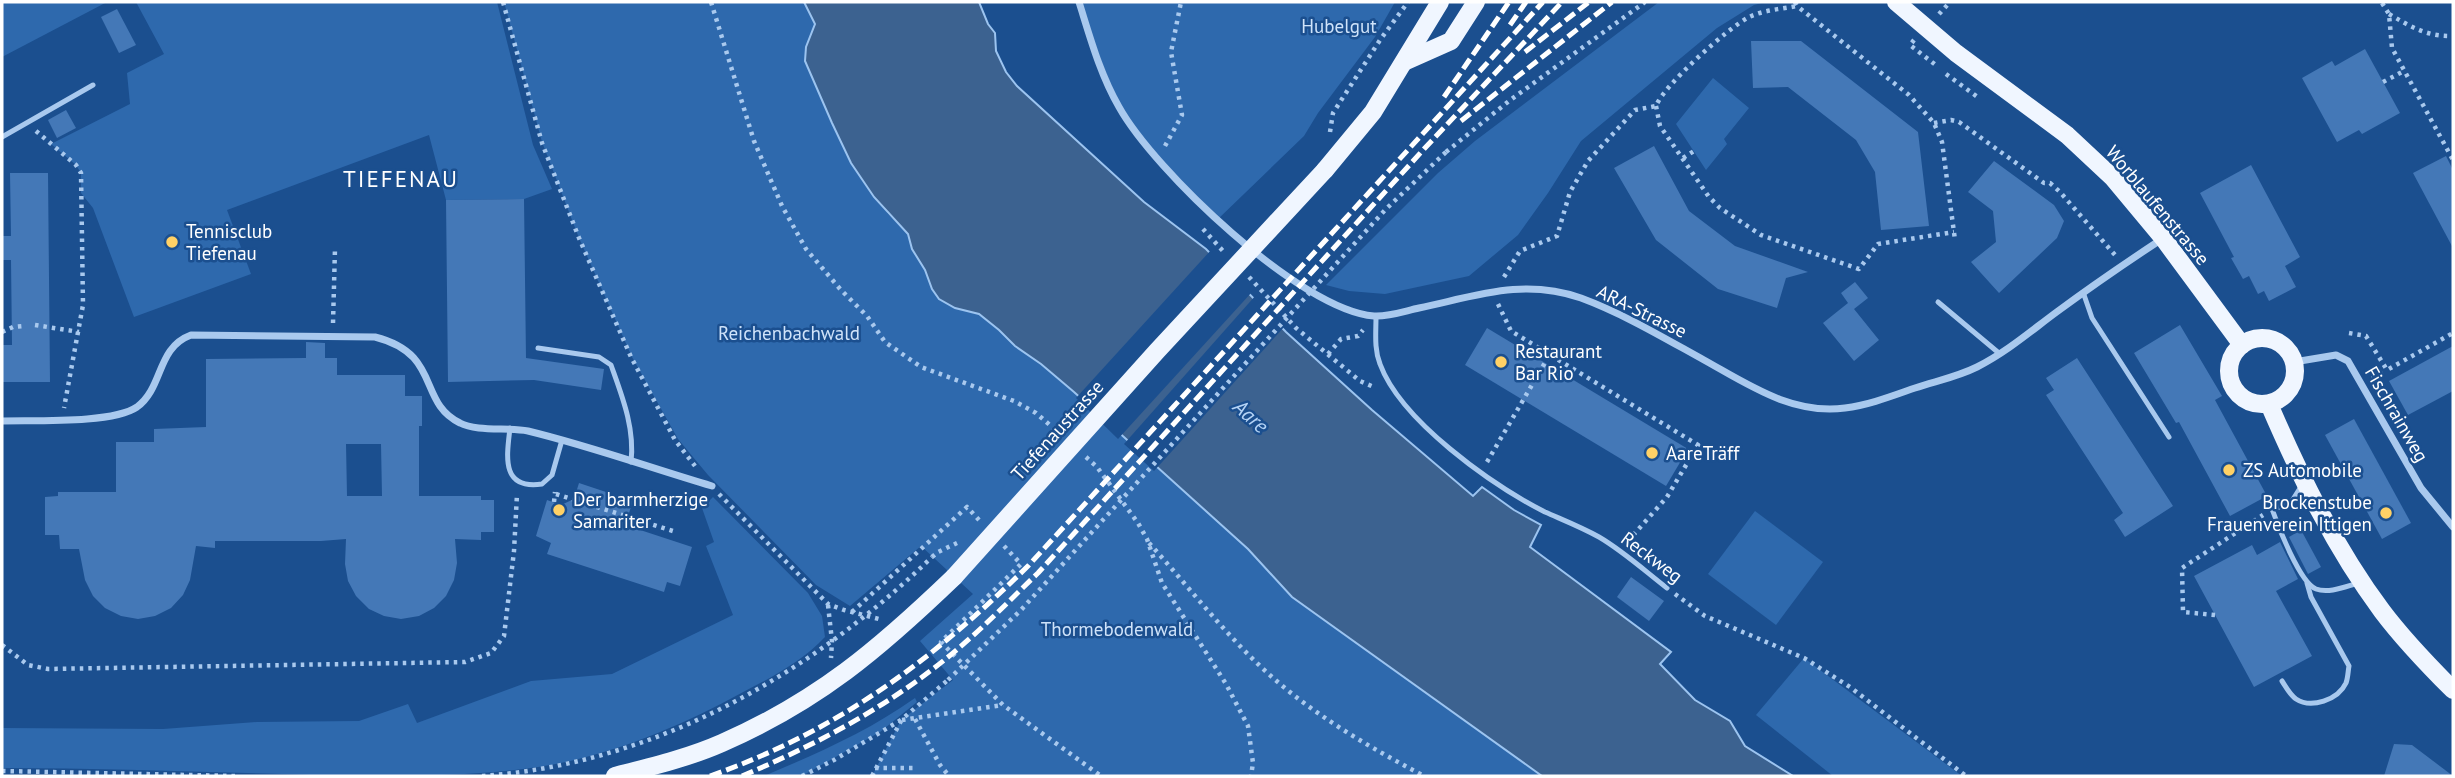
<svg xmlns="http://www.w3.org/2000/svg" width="2455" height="778" viewBox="0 0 2455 778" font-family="'PT Sans',sans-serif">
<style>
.green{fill:#2e69ad}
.water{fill:#3c6290;stroke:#9cc4f0;stroke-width:2}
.pier{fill:#1b4f8f}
.building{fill:#4478b7;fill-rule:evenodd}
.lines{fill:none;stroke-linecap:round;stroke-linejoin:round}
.path{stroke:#a9c9ee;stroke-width:4.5;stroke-dasharray:3.5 5;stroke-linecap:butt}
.service{stroke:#a9c9ee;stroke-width:5}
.minor{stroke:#a9c9ee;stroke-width:7}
.primary{stroke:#f0f6ff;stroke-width:18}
.rail{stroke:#fff;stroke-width:5;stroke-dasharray:12 5;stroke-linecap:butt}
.path-bridge{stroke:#a9c9ee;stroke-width:4.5;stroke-dasharray:3.5 5;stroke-linecap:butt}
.primary-bridge{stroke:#f0f6ff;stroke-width:18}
.poi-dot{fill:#ffd166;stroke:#1b4f8f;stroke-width:2.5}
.labels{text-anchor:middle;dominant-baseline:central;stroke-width:5;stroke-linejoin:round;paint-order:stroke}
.park-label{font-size:19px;fill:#cfe3fa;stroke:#1b4f8f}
.street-label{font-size:19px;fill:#fff;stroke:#1b4f8f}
.poi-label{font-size:19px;fill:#fff;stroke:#1b4f8f;text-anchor:start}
.water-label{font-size:21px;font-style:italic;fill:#b5d3f5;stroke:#1b4f8f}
.quarter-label{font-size:23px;letter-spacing:2px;fill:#fff;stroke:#1b4f8f}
</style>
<rect width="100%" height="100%" fill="#1b4f8f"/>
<!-- green -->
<g class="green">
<path d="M2,2H107L2,57Z"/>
<path d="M136,2H497L533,145L552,189L524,199L446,200L429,135L227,210L251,274L134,317L93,208L81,193V173L76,165L51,144L130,104L127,73L164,54Z"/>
<path d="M504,2H804L815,24L806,47L805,61L832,123L851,163L888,214L908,234L912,249L925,270L932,289L955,308L979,314L999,330L1015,346L1041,364L1074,392L1248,549L1292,597L1542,776H872L901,720L953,680L920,641L973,594L921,546L850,606L816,585L708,475L678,439L632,357L579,238L542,142Z"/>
<path d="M1079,2H1395L1375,37L1318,113L1304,136L1217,220L1158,159L1120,109Z"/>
<path d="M1659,2H1766L1754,5L1717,28L1581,141L1548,193L1518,235L1469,276L1385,294L1349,291L1326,285L1438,173L1475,141Z"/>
<path d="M1713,78L1749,108L1724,139L1727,144L1706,170L1676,124Z"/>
<path d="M713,497L808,593L822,616L825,637C800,664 764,681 732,698C672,730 605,757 538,767C463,778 385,776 310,775C207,772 104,768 2,768V728L163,729L257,722L359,721L408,704L417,723L531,681L612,674L733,615L706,546L714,542L702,508Z"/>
<path d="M1755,511L1823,562L1776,625L1708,574Z"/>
<path d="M1804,658L1962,776H1833L1756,715Z"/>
<path d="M915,698L917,702L880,732L802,776H764C816,754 869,731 915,698Z"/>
</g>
<!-- water -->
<path class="water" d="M804,2H979L988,24L995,33L996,51L1006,72L1017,86L1144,202L1206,249L1286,332L1372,410L1473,496L1482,487L1514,510L1541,525L1530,547L1671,652L1660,664L1695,700L1730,721L1745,746L1793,776H1542L1292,597L1248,549L1074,392L1041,364L1015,346L999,330L979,314L955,308L939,299L932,289L925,270L912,249L908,234L874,197L851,163L832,123L805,61L806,47L815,24Z"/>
<!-- pier -->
<g class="pier">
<path d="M1211,250L1252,292L1118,439L1076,398Z"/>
<path d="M1256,295L1285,326L1154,471L1124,444Z"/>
</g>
<!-- building -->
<g class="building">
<path d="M117,9L136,45L119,53L101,17Z"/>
<path d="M1751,41H1801L1918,132L1929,226L1881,230L1875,172L1856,140L1788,87L1753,88Z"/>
<path d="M2365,49L2400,113L2362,134L2359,130L2337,142L2302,78L2332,61L2335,66Z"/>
<path d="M66,110L76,128L57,138L48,120Z"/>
<path d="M1654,146L1689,211L1735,246L1808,272L1786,278L1777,308L1718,289L1656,240L1614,168Z"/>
<path d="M2446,156L2453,170V248L2413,173Z"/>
<path d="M1994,161L2054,205L2064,221L2057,238L1999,293L1971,262L1996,242L1993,211L1968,192Z"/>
<path d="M2251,165L2300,257L2285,266L2296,287L2269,301L2264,291L2258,294L2249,276L2243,279L2231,258L2234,257L2200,193Z"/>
<path d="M10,173H48L50,382H2V345H12L11,260H2V236H11Z"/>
<path d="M524,199L526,358L604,369L601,390L534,380L448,382L446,200Z"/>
<path d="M1855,282L1868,298L1854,309L1879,340L1854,361L1823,323L1848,303L1841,293Z"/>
<path d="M2180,325L2222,396L2215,400L2267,496L2230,516L2179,422L2176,423L2134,353Z"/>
<path d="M1487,328L1688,449L1666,486L1465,365Z"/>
<path d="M306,342L325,343V358H337V375H405V396H422V426H419V496H481V500H494V532H481V540L455,539L457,563L454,580L446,596L434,608L419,616L401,619L384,616L369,609L356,596L348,581L345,564L346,539L321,541H215V548L196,546L190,580L183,595L171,608L155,616L138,619L121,616L105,608L93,596L85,580L79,549H60L59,535H45V497L58,496V492H116V442H154V429L206,427V359L306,358ZM346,444H381L382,496H347Z"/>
<path d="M2453,346V391L2408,415L2389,381Z"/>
<path d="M2077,358L2173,506L2125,537L2114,520L2123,513L2046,395L2054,390L2046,378Z"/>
<path d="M2354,419L2411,523L2382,539L2325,435Z"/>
<path d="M579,483L633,501L625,525L692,547L680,586L667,582L664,592L547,554L551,543L536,536L547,500L561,505L574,499Z"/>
<path d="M2301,530L2321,567L2308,574L2289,537Z"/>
<path d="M2280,542L2298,579L2276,591L2312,656L2254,687L2194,576L2252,545L2257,555Z"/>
<path d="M1631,577L1664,601L1649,621L1617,597Z"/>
<path d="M2394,744L2412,745L2453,776H2384Z"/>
</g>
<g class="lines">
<!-- path -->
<g class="path">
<path d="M503,2L542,143L579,238L631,357L675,440L695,466"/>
<path d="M711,2L754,141L782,206L806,249L841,290L867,316L885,342L921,367L1014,401L1036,413L1059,433"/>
<path d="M1795,2L1797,6L1909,95L1934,123L1942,142L1955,240"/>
<path d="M2382,3L2389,14L2392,48L2453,160"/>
<path d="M1939,14L1950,2"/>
<path d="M2389,14C2411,27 2428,37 2453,36"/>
<path d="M1914,40L1910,45L1937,66"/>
<path d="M1946,74L1979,98"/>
<path d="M2383,82L2404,71"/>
<path d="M1656,106L1660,126L1709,197L1720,208L1761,235L1859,269L1878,244L1954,232"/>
<path d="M1934,123L1951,120L1959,122L2044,183H2050L2060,192L2115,255"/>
<path d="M36,131L76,165L81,173L83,305L64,408"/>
<path d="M1330,132L1333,113L1380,40L1408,2"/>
<path d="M1165,146L1182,115L1171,52L1181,2"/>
<path d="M1446,152L1509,101L1645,2"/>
<path d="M1683,158L1694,151"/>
<path d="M1203,229L1223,251"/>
<path d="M1249,277L1296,328L1360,381L1376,388"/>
<path d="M1504,277L1520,251L1557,236L1570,192L1588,161L1635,110L1656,106C1664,85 1728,28 1749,17C1764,10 1781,9 1797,6"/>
<path d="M1498,304L1511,331L1698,445L1667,497L1628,541"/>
<path d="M333,323L335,248"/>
<path d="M35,325L79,332"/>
<path d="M2,332L13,327L24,326"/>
<path d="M2349,333L2366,336L2387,370L2453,333"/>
<path d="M1328,354L1341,339L1358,336L1363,330"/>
<path d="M2372,378L2387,370"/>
<path d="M1086,457L1097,467L1138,523L1147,539L1162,583L1226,684L1248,726L1253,763L1251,776"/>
<path d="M1487,462L1550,354"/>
<path d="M556,494L676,532"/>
<path d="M719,494L828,604L844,610L879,619"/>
<path d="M554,502L555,492"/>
<path d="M1149,543C1189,587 1227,637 1272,677C1317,717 1371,748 1424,776"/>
<path d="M1004,546L1021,564L941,642L1003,705L1101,776"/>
<path d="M1675,594L1705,616L1804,658L1850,687L1966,776"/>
<path d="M828,605L832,641L831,658"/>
<path d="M852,612L967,507L979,520"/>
<path d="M2215,615L2183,612L2182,568L2263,515"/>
<path d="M2,645L28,665L48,669L465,662L491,653L504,636L514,551L517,494"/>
<path d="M915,719L940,765L949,776"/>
<path d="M902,720L1003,705"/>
<path d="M875,768H913"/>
<path d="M2,771L236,776"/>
<path d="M482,776C654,764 810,675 932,557"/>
<path d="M802,776L834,760L901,720L948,680"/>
<path d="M872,776L901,721"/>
</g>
<!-- service -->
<g class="service">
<path d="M2,137L93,85"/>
<path d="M2083,292L2092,318L2169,437"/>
<path d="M1938,302L2000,354"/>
<path d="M1376,317C1376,333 1374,349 1380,364C1401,421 1492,485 1545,512C1563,520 1581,527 1599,537C1623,551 1645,571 1667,588"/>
<path d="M538,348L599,357L611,365C622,396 635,428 631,462"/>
<path d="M510,428C507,455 500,490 542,484L552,475L562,440"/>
<path d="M2302,485L2290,504L2272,509C2278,526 2300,583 2316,589C2329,594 2347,586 2359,583"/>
<path d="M2282,681C2286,687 2290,695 2296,699C2311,709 2338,700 2346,683C2348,678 2348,671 2349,666L2311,597L2307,583"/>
</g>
<!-- minor -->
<g class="minor">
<path d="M1079,2C1090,37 1100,74 1119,107C1154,170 1300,310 1374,316C1388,317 1405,311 1419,308C1476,296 1523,278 1581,298C1624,314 1664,338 1704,360C1749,385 1792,415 1845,408C1869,405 1892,396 1915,388C1936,381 1957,377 1977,367C2007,352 2032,330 2058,311C2092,286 2127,262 2162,239"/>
<path d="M2294,362L2336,355L2348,361L2421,488L2453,527"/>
<path d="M2,421C33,420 112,424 137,407C164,387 156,348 191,335L375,337C442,354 417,402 460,423C477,432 508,427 528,431C590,446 651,468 712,486"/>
</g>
<!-- primary -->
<g class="primary">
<path d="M1896,2L1956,53L2067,135L2113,178L2163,238L2242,345"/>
<path d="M1406,61L1451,41L1476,2"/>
<path d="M1325,170L1373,112L1440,2"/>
<circle cx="2262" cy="371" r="33"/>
<path d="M2269,404C2300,476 2335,548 2382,611C2403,639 2428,665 2453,690"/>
<path d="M615,776C650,767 688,758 722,743C818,701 879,649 954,577"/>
</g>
<!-- rail -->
<g class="rail">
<path d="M1510,25L1526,2"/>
<path d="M1525,52L1589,2"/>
<path d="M1444,97L1509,2"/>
<path d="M1461,121L1612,2"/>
<path d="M710,776C838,731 933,660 1029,565L1543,2"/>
<path d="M742,776C820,743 895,703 960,647C987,624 1012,598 1038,573L1424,149L1562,2"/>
</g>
<!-- path-bridge -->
<g class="path-bridge">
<path d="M932,557L938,552L957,543"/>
<path d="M948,680L1021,610L1386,209L1446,152"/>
</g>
<!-- primary-bridge -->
<path class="primary-bridge" d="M954,577L1157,351L1325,170"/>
</g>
<!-- markers -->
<g class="poi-dot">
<circle cx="172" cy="242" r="7"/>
<circle cx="1501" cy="362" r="7"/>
<circle cx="1652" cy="453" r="7"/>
<circle cx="2229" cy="470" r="7"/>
<circle cx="559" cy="510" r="7"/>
<circle cx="2386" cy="513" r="7"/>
</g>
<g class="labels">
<!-- park labels -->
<g class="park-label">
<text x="1339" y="26">Hubelgut</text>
<text x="789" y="333">Reichenbachwald</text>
<text x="1117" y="629">Thormebodenwald</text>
</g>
<!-- street labels -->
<g class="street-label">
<text transform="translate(2158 205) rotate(50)">Worblaufenstrasse</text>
<text transform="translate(1642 311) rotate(26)">ARA-Strasse</text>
<text transform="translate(2397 414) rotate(60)">Fischrainweg</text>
<text transform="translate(1057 430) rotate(-48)">Tiefenaustrasse</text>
<text transform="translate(1652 557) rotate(37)">Reckweg</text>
</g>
<!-- poi labels -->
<g class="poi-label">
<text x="186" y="231">Tennisclub<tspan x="186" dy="22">Tiefenau</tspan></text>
<text x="1515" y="351">Restaurant<tspan x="1515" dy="22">Bar Rio</tspan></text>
<text x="1666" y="453">AareTräff</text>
<text x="2243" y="470">ZS Automobile</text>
<text x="573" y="499">Der barmherzige<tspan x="573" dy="22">Samariter</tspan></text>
<text x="2372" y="502" text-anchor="end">Brockenstube<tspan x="2372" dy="22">Frauenverein Ittigen</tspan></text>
</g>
<!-- water labels -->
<g class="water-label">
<text transform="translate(1251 416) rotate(42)">Aare</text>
</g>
<!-- quarter labels -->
<g class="quarter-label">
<text x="401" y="178">TIEFENAU</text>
</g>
</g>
<!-- border -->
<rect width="2455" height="778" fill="none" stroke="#ffffff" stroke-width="7"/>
</svg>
